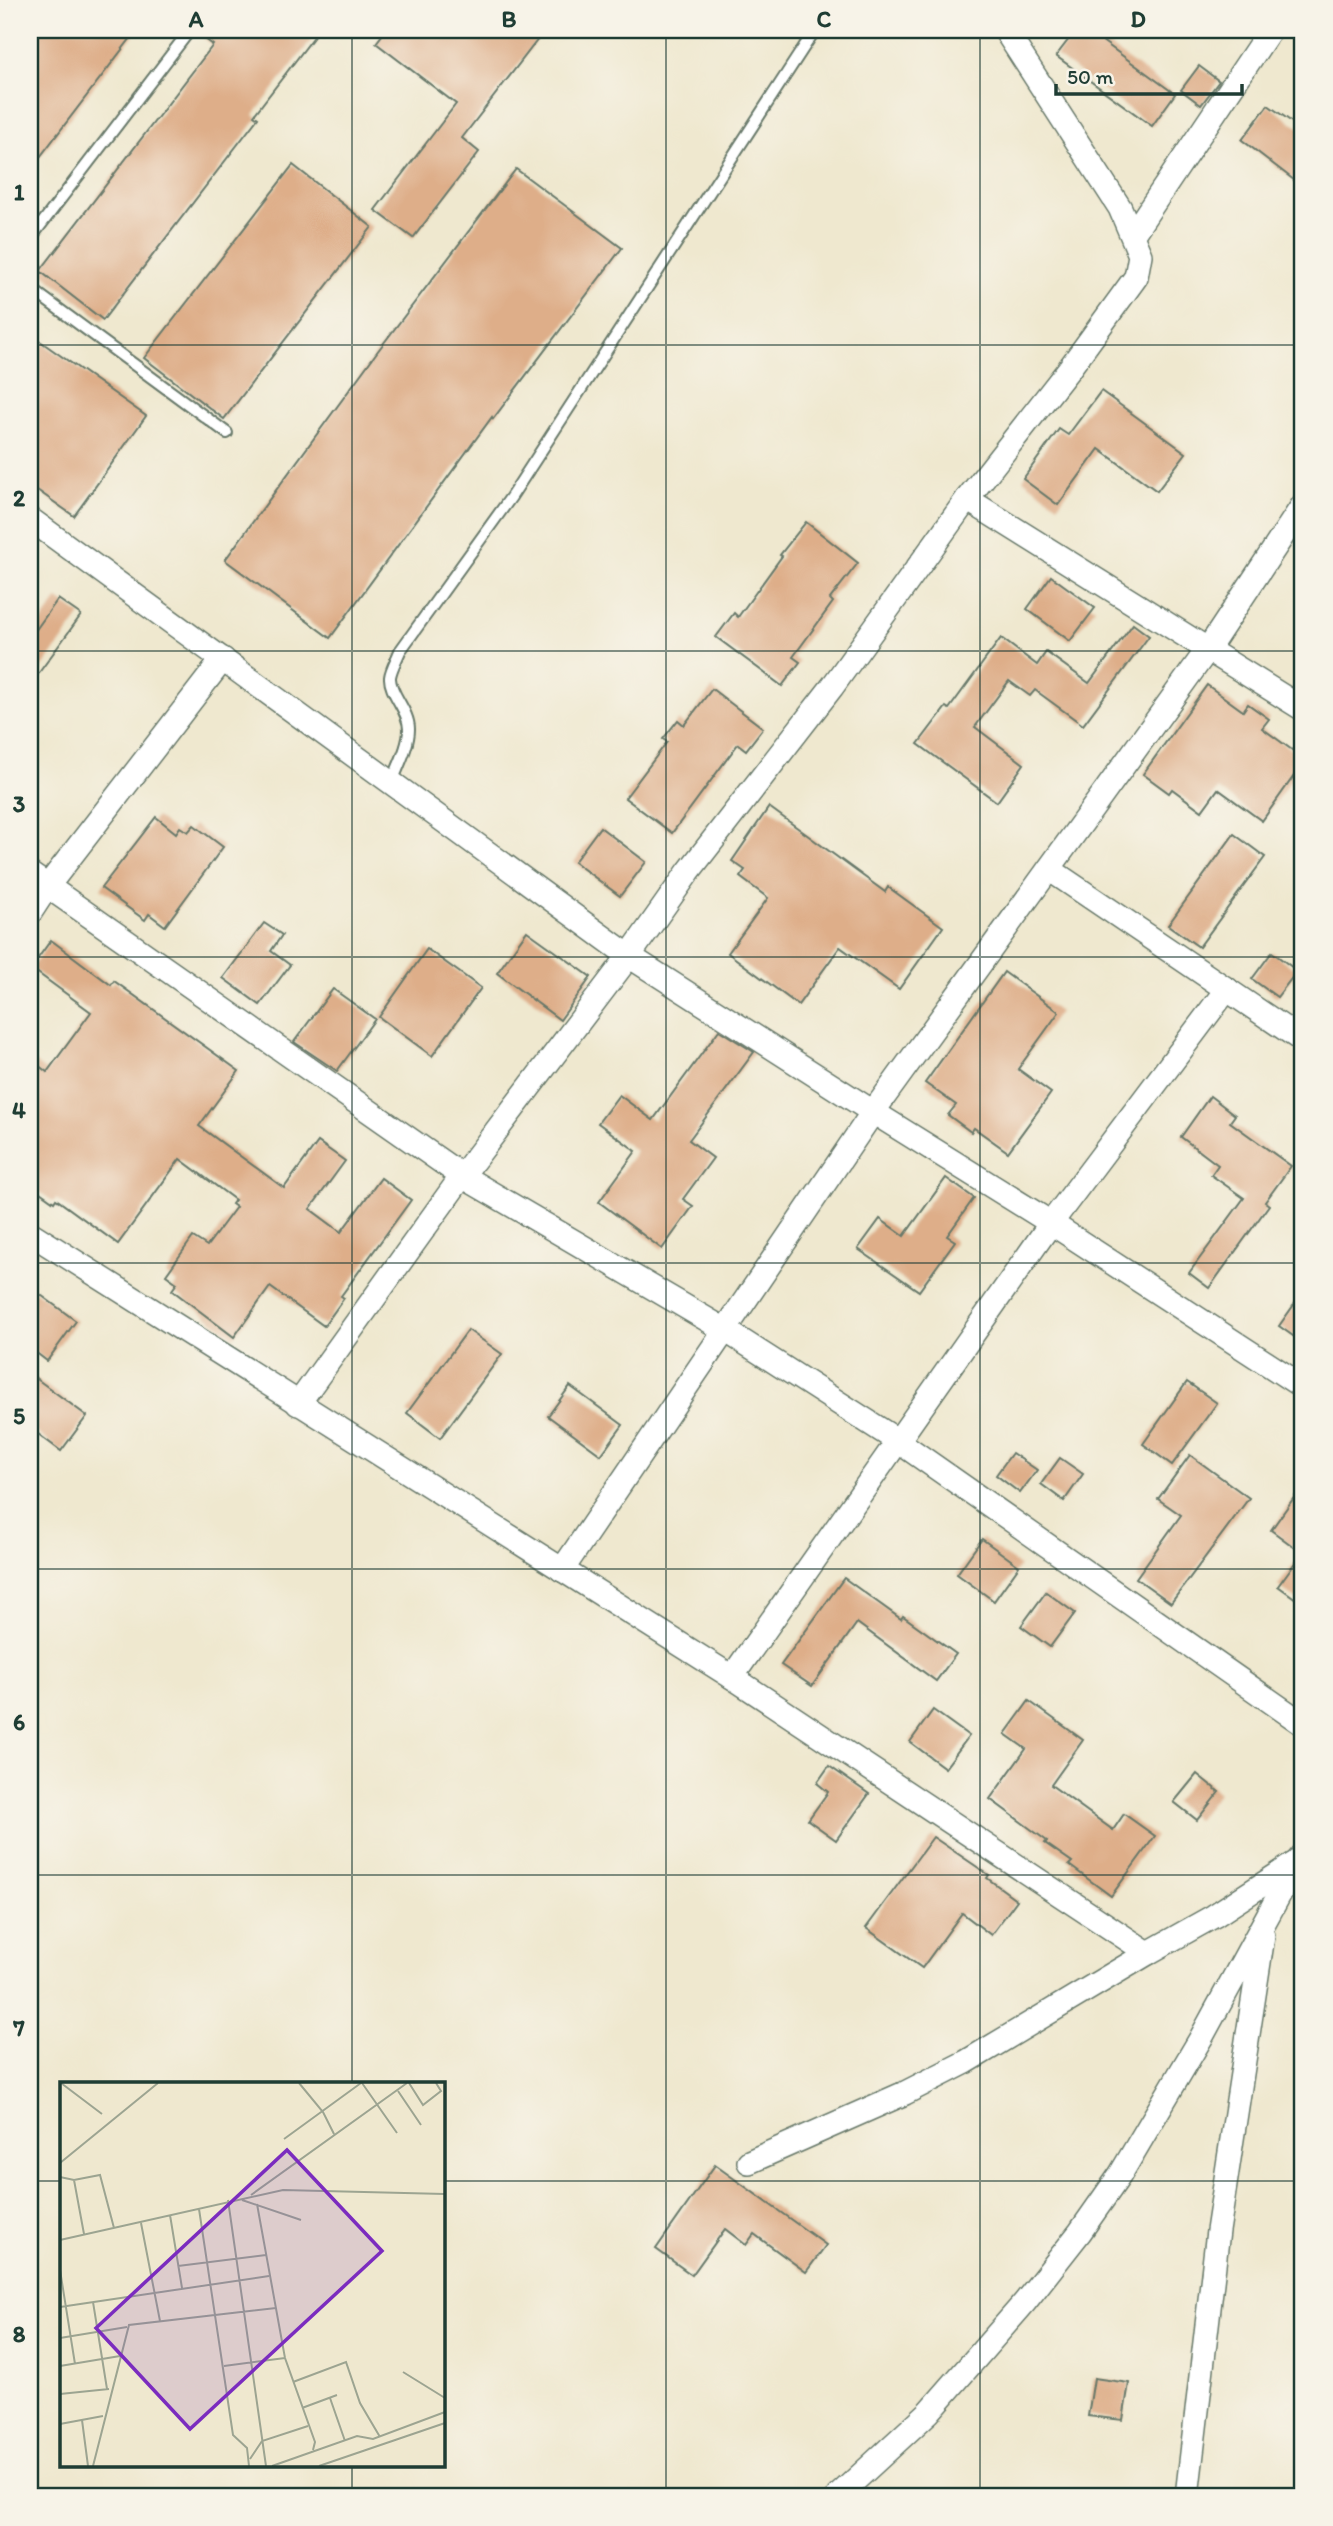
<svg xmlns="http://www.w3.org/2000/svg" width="1333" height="2526" viewBox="0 0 1333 2526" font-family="Itim,sans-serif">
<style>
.building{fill:#deae89}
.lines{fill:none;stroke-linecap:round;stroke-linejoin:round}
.service-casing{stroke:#68796a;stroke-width:14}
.minor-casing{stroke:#68796a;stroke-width:26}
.service{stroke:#fff;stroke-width:10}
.minor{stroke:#fff;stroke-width:23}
.grid{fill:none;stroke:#1f3d34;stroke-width:2;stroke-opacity:0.55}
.inset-road{fill:none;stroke:#9ca491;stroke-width:2}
.view{fill:#7b2cbf;fill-opacity:0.15;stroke:#7b2cbf;stroke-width:3.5}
.inset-edge{fill:none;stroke:#1f3d34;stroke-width:3.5}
.neatline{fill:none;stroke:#1f3d34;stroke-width:2.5}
.grid-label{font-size:23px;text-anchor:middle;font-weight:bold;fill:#1f3d34}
</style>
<rect width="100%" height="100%" fill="#f7f3e8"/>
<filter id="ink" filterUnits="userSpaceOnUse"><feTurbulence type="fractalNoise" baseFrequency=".0143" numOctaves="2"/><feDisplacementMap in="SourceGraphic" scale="14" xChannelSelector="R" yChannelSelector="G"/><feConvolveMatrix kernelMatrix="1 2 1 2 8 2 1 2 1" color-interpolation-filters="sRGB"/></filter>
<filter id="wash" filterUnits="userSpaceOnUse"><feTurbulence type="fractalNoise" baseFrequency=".00686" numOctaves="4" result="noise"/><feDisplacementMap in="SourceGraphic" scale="28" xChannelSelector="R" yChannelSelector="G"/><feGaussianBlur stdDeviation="1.57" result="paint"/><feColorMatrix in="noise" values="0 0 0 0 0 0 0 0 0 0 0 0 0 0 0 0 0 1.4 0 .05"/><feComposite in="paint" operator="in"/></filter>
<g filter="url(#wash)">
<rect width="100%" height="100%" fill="#efe8cf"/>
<g id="blocks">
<!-- building -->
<g class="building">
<path d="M30,30H137L30,170Z"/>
<path d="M198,30H319L254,115L258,118L103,320L40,271L213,45L197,33Z"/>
<path d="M386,30H545L462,138L479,152L413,238L375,210L456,104L376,43Z"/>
<path d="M1076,30H1087L1175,94L1152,126L1056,56Z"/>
<path d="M1199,66L1219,81L1201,105L1181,90Z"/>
<path d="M1268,105L1303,130V187L1242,140Z"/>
<path d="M293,165L372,227L224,419L144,358Z"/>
<path d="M516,169L622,248L493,419L492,417L330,638L225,560L377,352Z"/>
<path d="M30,334L146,416L74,516L30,485Z"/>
<path d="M1101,391L1186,453L1157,491L1099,449L1058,505L1023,479L1059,429L1068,435Z"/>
<path d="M806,522L858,563L830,599L833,602L793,657L800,662L782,686L716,637L734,613L738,617L782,556L780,555Z"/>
<path d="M1051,576L1095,608L1070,641L1027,609Z"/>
<path d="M58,599L81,615L30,685V638Z"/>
<path d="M1133,624L1149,636L1083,725L1035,690L1030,696L1009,681L975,727L1024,764L997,802L918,744L946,707L949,709L1001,638L1037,665L1046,652L1089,683Z"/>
<path d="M1207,685L1243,711L1248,704L1269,719L1262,728L1303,758V763L1262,821L1218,789L1202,811L1172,789L1169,793L1143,774Z"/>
<path d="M712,689L763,728L746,750L738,744L672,833L625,798L667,742L663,739L678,720L684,725Z"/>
<path d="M769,807L885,892L888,887L943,927L899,989L840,947L798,1005L728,953L768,898L740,877L745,870L732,861Z"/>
<path d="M156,817L176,833L180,827L188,832L194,825L223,847L165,926L149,914L145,920L101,888Z"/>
<path d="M600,827L646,862L620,896L574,862Z"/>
<path d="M1234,834L1265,857L1199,947L1168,925Z"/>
<path d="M264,923L282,935L271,951L290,965L260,1005L223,978Z"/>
<path d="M527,931L591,977L560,1020L497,973Z"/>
<path d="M51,940L111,985L114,981L239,1071L199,1126L284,1188L318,1142L345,1161L310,1209L341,1232L381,1178L411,1200L341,1296L344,1298L324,1326L270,1287L234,1337L172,1290L177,1283L166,1275L193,1237L207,1246L236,1207L232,1204L235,1200L180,1159L118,1244L56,1199L54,1202L30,1185V1059L47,1072L91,1012L31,968Z"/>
<path d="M427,949L481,988L432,1056L379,1017Z"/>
<path d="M1272,952L1297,971L1277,997L1252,979Z"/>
<path d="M1004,972L1059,1012L1018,1069L1051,1093L1008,1152L974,1128L971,1132L948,1115L956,1105L925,1083Z"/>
<path d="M333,989L375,1019L337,1071L294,1042Z"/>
<path d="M719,1030L754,1052L689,1140L713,1158L683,1199L693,1206L662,1249L599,1202L636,1151L598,1123L619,1095L653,1120Z"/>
<path d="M1210,1096L1235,1115L1230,1122L1291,1166L1265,1202L1269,1205L1209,1288L1189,1273L1244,1198L1211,1175L1218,1165L1181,1137Z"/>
<path d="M946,1178L974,1198L947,1236L955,1241L919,1291L858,1249L880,1219L904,1236Z"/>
<path d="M30,1287L76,1321L47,1361L30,1348Z"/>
<path d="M1303,1292V1343L1279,1326Z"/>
<path d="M468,1330L502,1354L440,1438L407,1413Z"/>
<path d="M30,1374L87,1416L61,1451L30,1428Z"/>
<path d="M1187,1382L1217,1403L1172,1465L1143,1444Z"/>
<path d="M570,1386L623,1425L601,1455L548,1416Z"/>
<path d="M1012,1453L1037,1470L1020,1493L996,1475Z"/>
<path d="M1190,1455L1249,1498L1171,1603L1136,1578L1181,1515L1158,1499Z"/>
<path d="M1060,1458L1083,1474L1064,1501L1041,1484Z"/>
<path d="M1303,1485V1604L1278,1586L1302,1553L1271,1530Z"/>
<path d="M982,1539L1019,1566L994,1601L957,1574Z"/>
<path d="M844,1578L901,1619L903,1616L956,1654L936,1681L857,1623L812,1686L781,1665Z"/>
<path d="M1046,1592L1075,1613L1050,1647L1021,1626Z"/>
<path d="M1029,1701L1083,1740L1051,1785L1113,1830L1124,1814L1155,1836L1111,1896L1069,1865L1072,1862L1045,1843L1047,1841L990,1799L1026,1749L1005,1734Z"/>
<path d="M933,1710L969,1736L945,1768L910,1742Z"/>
<path d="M829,1766L869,1794L836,1840L808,1820L828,1792L817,1783Z"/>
<path d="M1197,1774L1219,1792L1197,1820L1174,1802Z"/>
<path d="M933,1837L989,1875L987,1878L1017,1900L991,1935L962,1913L922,1968L866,1928Z"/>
<path d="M715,2165L826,2245L806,2272L754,2234L746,2245L725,2229L692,2275L656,2249Z"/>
<path d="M1094,2378L1129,2383L1123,2420L1088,2416Z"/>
</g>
</g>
</g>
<g filter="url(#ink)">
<use href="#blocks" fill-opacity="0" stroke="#68796a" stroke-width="2"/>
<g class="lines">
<!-- service casing -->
<g class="service-casing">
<g id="service">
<path d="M30,239L190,30"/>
<path d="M30,288L227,433"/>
<path d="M392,782C398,766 409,746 409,729C409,710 389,693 390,677C391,669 397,659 400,651L511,497L815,30"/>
</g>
</g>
<!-- minor casing -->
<g class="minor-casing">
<g id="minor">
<path d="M1133,234L1270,30"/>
<path d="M967,499L1303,709"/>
<path d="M30,519L629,956L873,1112L1051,1223L1303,1387"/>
<path d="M1049,869L1303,1041"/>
<path d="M30,874L462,1176L725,1330L898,1441L1303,1724"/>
<path d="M30,913L47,887L223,659"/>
<path d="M30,1233L732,1677L1148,1953"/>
<path d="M298,1404L462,1176L629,956L689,871L832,687L967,499L1069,369L1136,277L1140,255L1120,208L1005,30"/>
<path d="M562,1570L873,1112L1208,649L1303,505"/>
<path d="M732,1677L1051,1223L1227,989"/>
<path d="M749,2162L905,2093L966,2062L1148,1953L1214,1916L1294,1864"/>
<path d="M838,2496L929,2412L1025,2302L1080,2232L1120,2175L1201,2038L1297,1862L1303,1855"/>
<path d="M1187,2496L1218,2231L1263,1936"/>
</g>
</g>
<!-- service -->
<use href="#service" class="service"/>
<!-- minor -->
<use href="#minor" class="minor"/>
</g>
</g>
<!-- grid -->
<path class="grid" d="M352,30V2083M666,30V2496M980,30V2496M30,345H1303M30,651H1303M30,957H1303M30,1263H1303M30,1569H1303M30,1875H1303M30,2181H61M443,2181H1303M352,2465V2496"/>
<!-- overview -->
<g transform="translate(60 2082)">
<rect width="385" height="385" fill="#efe8cf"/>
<path class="inset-road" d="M1,1L42,32M239,1L263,30L274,52M302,1L337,51M349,1L363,23L381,9L376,1M338,9L361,43M224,57L301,1M0,81L98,1M0,95L14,98L40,93L54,146M14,98L24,152M191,113L347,1M168,118L206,384M182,118L241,138M197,122L225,276L255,360L253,368M139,127L173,353L187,366L189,384M110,133L122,206M81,141L100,239M0,158L223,108L385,112M118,184L206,173M0,188L15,282M33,220L47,307M0,225L209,194M0,256L67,245M0,284L60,274M164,284L225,276M343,290L385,316M233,300L286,280L300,321L320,355M0,312L49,307M270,316L285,359M242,326L277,313M22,338L28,384M0,342L43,334M190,377L202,359L248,344M33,384L69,243L216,226M212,384L297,354L313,357L385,330M259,384L385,341"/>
<path class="view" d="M227,68L322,169L130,347L36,246Z"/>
<rect width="385" height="385" class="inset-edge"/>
</g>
<!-- margin -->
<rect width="1333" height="2526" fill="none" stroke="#f7f3e8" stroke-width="77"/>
<!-- scale -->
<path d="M1056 84v10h186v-10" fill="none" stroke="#1f3d34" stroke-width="3.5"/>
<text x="1067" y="84" font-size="21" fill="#1f3d34" stroke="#f7f3e8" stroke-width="5" paint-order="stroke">50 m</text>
<rect x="38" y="38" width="1256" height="2450" class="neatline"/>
<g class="grid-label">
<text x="196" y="27">A</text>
<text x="509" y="27">B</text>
<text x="824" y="27">C</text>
<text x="1138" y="27">D</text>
<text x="19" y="200">1</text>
<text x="19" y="506">2</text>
<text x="19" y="812">3</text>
<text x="19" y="1118">4</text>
<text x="19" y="1424">5</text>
<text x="19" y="1730">6</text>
<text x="19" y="2036">7</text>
<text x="19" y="2342">8</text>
</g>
</svg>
